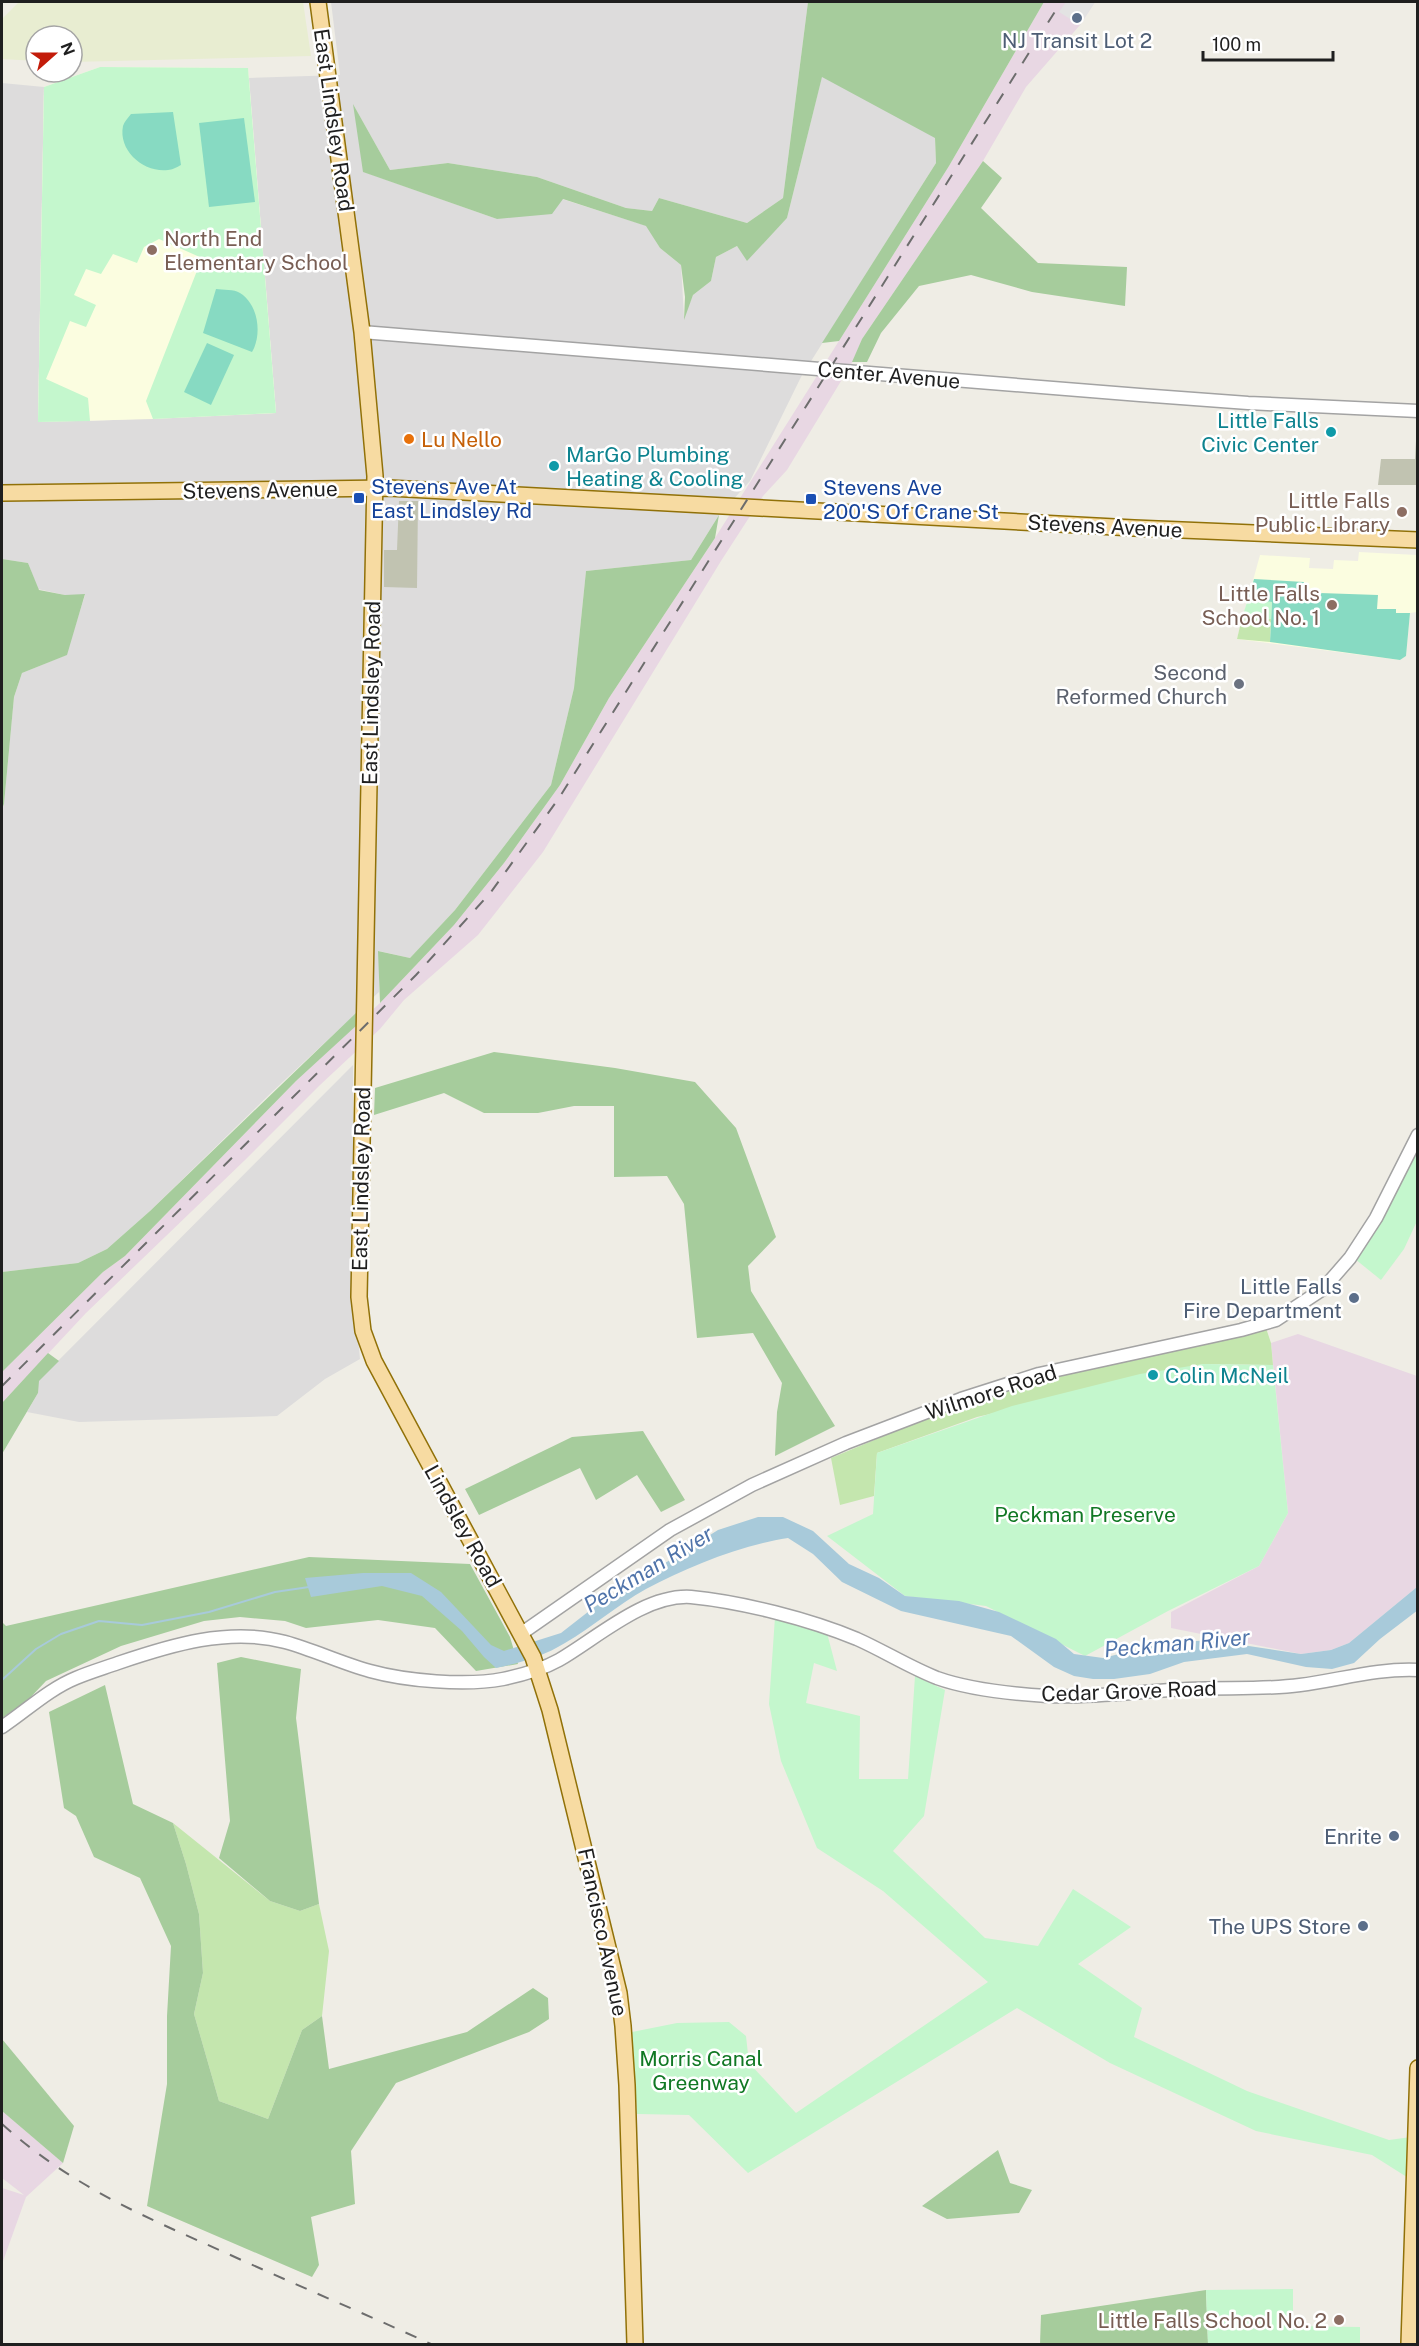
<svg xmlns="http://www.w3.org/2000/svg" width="1419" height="2346" viewBox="0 0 1419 2346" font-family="'Public Sans',sans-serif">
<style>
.residential{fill:#dddcdc}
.industrial{fill:#e8d7e3}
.education{fill:#fbfde0}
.construction{fill:#c1c3b1}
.farmland{fill:#e8edd1}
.grass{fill:#c4e6ae}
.forest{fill:#a6cc9c}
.park{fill:#c4f7cd}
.pitch{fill:#87dac2}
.parking{fill:#e3e3e3}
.water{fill:#a8cada}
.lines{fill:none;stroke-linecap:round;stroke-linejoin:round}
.stream{stroke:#a8cada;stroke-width:2}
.minor-casing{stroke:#a3a3a3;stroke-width:15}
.major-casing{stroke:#917108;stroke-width:18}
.minor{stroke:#fff;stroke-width:12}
.major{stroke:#f7dba2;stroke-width:15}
.rail{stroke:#6d6d6d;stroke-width:2;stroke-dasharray:12 12;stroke-linecap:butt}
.service-dot{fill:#5c6f8a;stroke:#fff;stroke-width:2}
.education-dot{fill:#8d6e63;stroke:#fff;stroke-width:2}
.culture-dot{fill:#0f9aa8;stroke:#fff;stroke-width:2}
.food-dot{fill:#e8710a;stroke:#fff;stroke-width:2}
.transit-dot{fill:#1a4fb4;stroke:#fff;stroke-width:2}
.worship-dot{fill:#6b7280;stroke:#fff;stroke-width:2}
.labels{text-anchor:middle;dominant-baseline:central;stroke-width:5;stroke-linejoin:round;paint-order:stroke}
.service-label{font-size:21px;fill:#4e5e75;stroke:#fff;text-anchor:end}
.street-label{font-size:21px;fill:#1f1f1f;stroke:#fff}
.education-label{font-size:21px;fill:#785e54;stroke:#fff;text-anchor:end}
.culture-label{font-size:21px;fill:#0d838f;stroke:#fff;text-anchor:start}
.food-label{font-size:21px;fill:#c56008;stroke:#fff;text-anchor:start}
.transit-label{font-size:21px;fill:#164399;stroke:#fff;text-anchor:start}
.worship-label{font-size:21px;fill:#5b616d;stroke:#fff;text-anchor:end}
.park-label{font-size:21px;fill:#117824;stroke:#fff}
.water-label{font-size:22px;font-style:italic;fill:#5074aa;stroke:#fff}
</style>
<rect width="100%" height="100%" fill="#efede5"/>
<!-- residential -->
<g class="residential">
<path d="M331,2H808L783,198L747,223L659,198L652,211L626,208L537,177L448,163L390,170L354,106L364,172L497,219L562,199L647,226L660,248L681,265L684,317L693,295L711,281L716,257L737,246L747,260L787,218L822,76L935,137L936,163L801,377L750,481L719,515L691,560L586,571L574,688L551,785L455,910L410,958L379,951V992L272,1092L150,1211L107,1249L78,1263L2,1272V809L4,804L14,697L22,673L66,655L85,595H65L38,589L28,563L2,559V83L44,87L38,421H90L276,413L249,78L340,75Z"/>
<path d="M353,1065V1287L360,1359L325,1379L277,1416L79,1422L27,1412L38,1393V1381Z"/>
</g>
<!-- industrial -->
<g class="industrial">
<path d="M1044,2H1095L1080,25L1026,87L983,161L862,339L852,363L787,470L763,496L721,561L543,852L478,935L404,1000L380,1029L320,1085L245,1160L86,1313L2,1403V1372L103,1272L125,1256L296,1081L380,1003L454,925L504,863L560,785L609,698L715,538L949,166Z"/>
<path d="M1298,1334L1417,1376V1587L1349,1643L1331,1650L1301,1654L1171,1628V1612L1259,1566L1288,1513L1271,1343Z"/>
<path d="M2,2111L63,2163L26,2197L2,2264V2188L24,2195L2,2178Z"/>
</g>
<!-- education -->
<g class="education">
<path d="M100,67L248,68L276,413L153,419L38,422L44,87Z"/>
<path d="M1359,552L1417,555V612L1410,613L1406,656L1400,660L1237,639L1260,555L1310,558L1309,568L1333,569L1334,560L1358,561Z"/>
</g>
<!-- construction -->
<g class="construction">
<path d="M1417,423V485H1378L1381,459H1415Z"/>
<path d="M399,501H418L417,588L384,587V550H397Z"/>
</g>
<!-- farmland -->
<path class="farmland" d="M19,2H303L311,56L72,62V36H36V61L2,59V19Z"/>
<!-- grass -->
<g class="grass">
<path d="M1242,618L1271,619L1270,642L1237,639Z"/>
<path d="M1266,1328L1271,1343L1273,1365L1203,1364L977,1417L877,1453L874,1496L840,1505L831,1458L956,1406L1032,1383Z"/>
<path d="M173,1823L270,1901L300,1911L319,1904L329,1951L322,2016L302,2030L268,2119L219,2101L194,2014L203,1973L199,1914L186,1864Z"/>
</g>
<!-- forest -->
<g class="forest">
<path d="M808,2H1044L949,166L839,341L822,343L936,163L935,138L822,77L787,218L747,261L737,246L716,257L711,281L693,295L684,320L685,297L681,265L660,248L646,226L563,199L552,214L497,219L363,172L353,104L390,170L448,163L537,177L626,208L652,211L659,198L747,223L783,198Z"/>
<path d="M983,161L1002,178L981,208L1038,263L1127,267L1125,306L1032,292L971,275L919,286L881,333L867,362H852L862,339Z"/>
<path d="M719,515L715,538L609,698L560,785L504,863L454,925L380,1003L378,951L410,958L455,910L551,785L574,688L586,571L691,560Z"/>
<path d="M2,559L28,563L39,590L65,595L85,594L67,655L22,673L14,697L4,804L2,809Z"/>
<path d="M357,1012V1025L296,1081L125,1256L103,1272L2,1372V1272L78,1263L107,1249L150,1211Z"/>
<path d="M494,1052L615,1068L695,1082L736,1128L776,1237L748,1266L751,1291L835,1426L775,1456L777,1412L782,1383L753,1333L697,1338L684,1204L667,1176L614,1177V1106H574L538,1113H484L444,1093L374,1115L375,1088Z"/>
<path d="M48,1353L59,1361L39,1381L38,1393L2,1454V1403Z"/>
<path d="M643,1431L685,1500L661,1512L637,1475L596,1500L580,1468L479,1515L465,1489L572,1437Z"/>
<path d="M309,1557L470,1564L510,1637L518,1664L476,1671L435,1628L378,1620L306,1628L285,1621L240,1617L204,1621L121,1646L46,1681L28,1700L2,1718V1622L6,1626Z"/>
<path d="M241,1657L301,1669L296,1718L319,1904L300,1911L270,1901L219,1858L230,1821L217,1663Z"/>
<path d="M105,1685L133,1804L173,1823L186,1864L199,1914L203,1973L194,2014L219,2101L268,2119L302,2030L322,2016L329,2069L467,2032L533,1988L548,1998L549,2019L529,2032L396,2083L351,2151L355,2204L311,2217L319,2265L312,2277L147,2206L167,2084V2016L171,1946L140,1878L94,1857L76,1816L64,1808L49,1712Z"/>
<path d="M2,2039L74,2126L63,2163L2,2111Z"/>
<path d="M998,2150L1010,2183L1032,2190L1019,2213L947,2219L922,2206Z"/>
<path d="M1206,2290L1208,2344H1040L1041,2315Z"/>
</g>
<!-- park -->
<g class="park">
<path d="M100,67L248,68L276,413L153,419L146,401L202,258L159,239L144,247L137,263L113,254L101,274L86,269L74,295L96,305L86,327L70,321L46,379L88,398L90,421L38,422L44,87Z"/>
<path d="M1248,599L1272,602L1271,619L1242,618Z"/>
<path d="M1417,1148V1221L1404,1249L1381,1280L1355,1259Z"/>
<path d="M1203,1364L1273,1365L1288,1513L1259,1566L1168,1611L1085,1656L986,1606L905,1596L827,1536L873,1514L877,1453L1012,1406L1140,1374Z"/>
<path d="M775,1617L827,1633L837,1671L814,1663L806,1703L860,1716L859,1779H908L915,1676L945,1690L924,1816L893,1851L985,1938L1038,1946L1073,1889L1131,1927L1078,1964L1142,2008L1134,2037L1247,2091L1389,2140L1411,2137L1410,2179L1372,2155L1256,2131L1110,2063L1017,2008L748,2173L689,2115L637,2114L632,2032L677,2023L729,2022L746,2036L749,2063L796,2113L988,1982L883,1891L817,1848L781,1761L769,1704Z"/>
<path d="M1293,2289V2326L1360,2327V2344H1208L1206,2290Z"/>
</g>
<!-- pitch -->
<g class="pitch">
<path d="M173,112L181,165C177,167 172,170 168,170C144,173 118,151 123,126C124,122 128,118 131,114Z"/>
<path d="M244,118L255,202L209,207L199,123Z"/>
<path d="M216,289C223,290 234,289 240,293C259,305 262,335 252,352L203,333Z"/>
<path d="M207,343L234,355L211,405L184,392Z"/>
<path d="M1254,579L1304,582V589L1308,590V597L1320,598V593L1378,595L1377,609H1396V613H1410L1406,656L1400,660L1270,642L1272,602L1248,599Z"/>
</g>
<!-- parking -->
<path class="parking" d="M1066,2H1095L1080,25L1059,12Z"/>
<!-- water -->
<path class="water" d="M758,1517H783L813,1531L849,1564L879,1578L905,1596L959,1601L999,1612L1056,1639L1074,1654L1103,1658L1159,1644L1209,1640L1301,1654L1331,1650L1349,1643L1417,1587L1418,1610L1380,1639L1354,1663L1332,1669L1306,1667L1247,1654L1184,1662L1150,1674L1114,1679H1093L1074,1676L1054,1667L1011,1636L901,1611L842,1582L813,1554L788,1538C741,1545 687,1567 646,1589C617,1605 593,1627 565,1643C544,1656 520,1663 496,1668L484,1657L462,1631L422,1596L382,1586L311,1597L305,1578L363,1573H411L441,1592L491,1645L504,1651L561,1633L593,1608L718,1530Z"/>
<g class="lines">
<!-- stream -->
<path class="stream" d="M2,1680L36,1649L61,1634L99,1621L142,1625L209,1612L275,1592L309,1587"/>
<!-- minor casing -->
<g class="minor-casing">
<g id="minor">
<path d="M362,332L1140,395L1248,403L1418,411"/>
<path d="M522,1633L670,1530L752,1485L846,1443L961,1399L1039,1374L1241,1330L1276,1320L1323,1289L1350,1258L1376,1218L1418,1135"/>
<path d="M2,1727C26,1711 49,1689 76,1678C90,1672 104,1668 118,1663C171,1645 229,1627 285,1642C314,1650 341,1663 370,1671C406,1681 466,1686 503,1679C522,1675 541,1670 559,1660C597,1638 645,1594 691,1597C742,1602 809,1619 857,1639C884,1651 909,1667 937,1678C968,1689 1014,1694 1047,1696C1094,1698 1141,1691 1188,1689C1225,1687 1263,1690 1300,1685C1339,1680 1378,1668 1418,1670"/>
</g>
</g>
<!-- major casing -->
<g class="major-casing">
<g id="major">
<path d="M318,2L362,332L375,476L359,1297L363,1331L374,1361L533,1657L550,1710L619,1993L623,2026L627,2085L635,2344"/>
<path d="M2,493L389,488L1134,528L1418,540"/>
<path d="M1409,2344L1418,2068"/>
</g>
</g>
<!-- minor -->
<use href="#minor" class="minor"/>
<!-- major -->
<use href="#major" class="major"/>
<!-- rail -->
<g class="rail">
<path d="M2,1386L416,975L491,892L559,798L1061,2"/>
<path d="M2,2124C71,2186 143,2216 226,2253C294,2284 363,2313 431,2344"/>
</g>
</g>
<!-- markers -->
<g class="service-dot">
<circle cx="1077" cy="18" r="6"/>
<circle cx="1354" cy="1298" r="6"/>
<circle cx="1394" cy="1836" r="6"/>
<circle cx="1363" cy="1926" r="6"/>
</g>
<g class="education-dot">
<circle cx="152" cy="250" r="6"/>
<circle cx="1402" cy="512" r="6"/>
<circle cx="1332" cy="605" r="6"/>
<circle cx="1339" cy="2320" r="6"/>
</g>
<g class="culture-dot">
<circle cx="1331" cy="432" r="6"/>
<circle cx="554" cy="466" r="6"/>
<circle cx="1153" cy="1375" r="6"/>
</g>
<circle class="food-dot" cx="409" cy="439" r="6"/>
<g class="transit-dot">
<rect x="353" y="492" width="12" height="12" rx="3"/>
<rect x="805" y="493" width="12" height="12" rx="3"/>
</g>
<circle class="worship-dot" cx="1239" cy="684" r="6"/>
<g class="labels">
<!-- service labels -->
<g class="service-label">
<text x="1077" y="40" text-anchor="middle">NJ Transit Lot 2</text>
<text x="1342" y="1286">Little Falls<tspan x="1342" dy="24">Fire Department</tspan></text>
<text x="1382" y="1836">Enrite</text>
<text x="1351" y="1926">The UPS Store</text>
</g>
<!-- street labels -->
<g class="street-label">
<text transform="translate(334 120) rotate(82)">East Lindsley Road</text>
<text transform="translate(889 375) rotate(5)">Center Avenue</text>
<text transform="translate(260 490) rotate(-1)">Stevens Avenue</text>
<text transform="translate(1105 526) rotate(3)">Stevens Avenue</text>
<text transform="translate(371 693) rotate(-89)">East Lindsley Road</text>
<text transform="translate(361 1179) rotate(-89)">East Lindsley Road</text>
<text transform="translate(991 1392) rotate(-18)">Wilmore Road</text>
<text transform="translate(463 1526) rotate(61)">Lindsley Road</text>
<text transform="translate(1129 1691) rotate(-2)">Cedar Grove Road</text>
<text transform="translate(603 1932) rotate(78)">Francisco Avenue</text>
</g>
<!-- education labels -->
<g class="education-label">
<text x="164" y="238" text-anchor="start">North End<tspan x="164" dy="24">Elementary School</tspan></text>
<text x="1390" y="500">Little Falls<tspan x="1390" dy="24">Public Library</tspan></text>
<text x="1320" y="593">Little Falls<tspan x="1320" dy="24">School No. 1</tspan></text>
<text x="1327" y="2320">Little Falls School No. 2</text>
</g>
<!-- culture labels -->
<g class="culture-label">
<text x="1319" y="420" text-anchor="end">Little Falls<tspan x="1319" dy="24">Civic Center</tspan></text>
<text x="566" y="454">MarGo Plumbing<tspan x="566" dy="24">Heating &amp; Cooling</tspan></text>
<text x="1165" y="1375">Colin McNeil</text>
</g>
<!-- food labels -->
<g class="food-label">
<text x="421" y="439">Lu Nello</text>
</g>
<!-- transit labels -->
<g class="transit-label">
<text x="371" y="486">Stevens Ave At<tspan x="371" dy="24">East Lindsley Rd</tspan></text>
<text x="823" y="487">Stevens Ave<tspan x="823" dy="24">200'S Of Crane St</tspan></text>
</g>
<!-- worship labels -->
<g class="worship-label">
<text x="1227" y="672">Second<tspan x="1227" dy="24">Reformed Church</tspan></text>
</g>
<!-- park labels -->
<g class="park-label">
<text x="1085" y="1514">Peckman Preserve</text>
<text x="701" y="2058">Morris Canal<tspan x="701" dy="24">Greenway</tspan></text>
</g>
<!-- water labels -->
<g class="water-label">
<text transform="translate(648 1569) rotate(-31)">Peckman River</text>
<text transform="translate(1177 1643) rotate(-5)">Peckman River</text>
</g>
</g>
<!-- border -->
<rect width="1419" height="2346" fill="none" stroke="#1f1f1f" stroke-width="6"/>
<!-- north arrow -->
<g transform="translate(54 54) rotate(69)"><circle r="28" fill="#ffffff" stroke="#a5a5a5" stroke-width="1.5"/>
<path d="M0-4.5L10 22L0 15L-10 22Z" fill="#c31c0a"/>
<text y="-9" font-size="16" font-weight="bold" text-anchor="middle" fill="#1f1f1f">N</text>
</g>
<!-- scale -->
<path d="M1203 51v9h130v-9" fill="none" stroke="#1f1f1f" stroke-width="3"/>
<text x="1212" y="51" font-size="18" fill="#1f1f1f" stroke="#ffffff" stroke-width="4.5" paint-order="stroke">100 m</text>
</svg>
